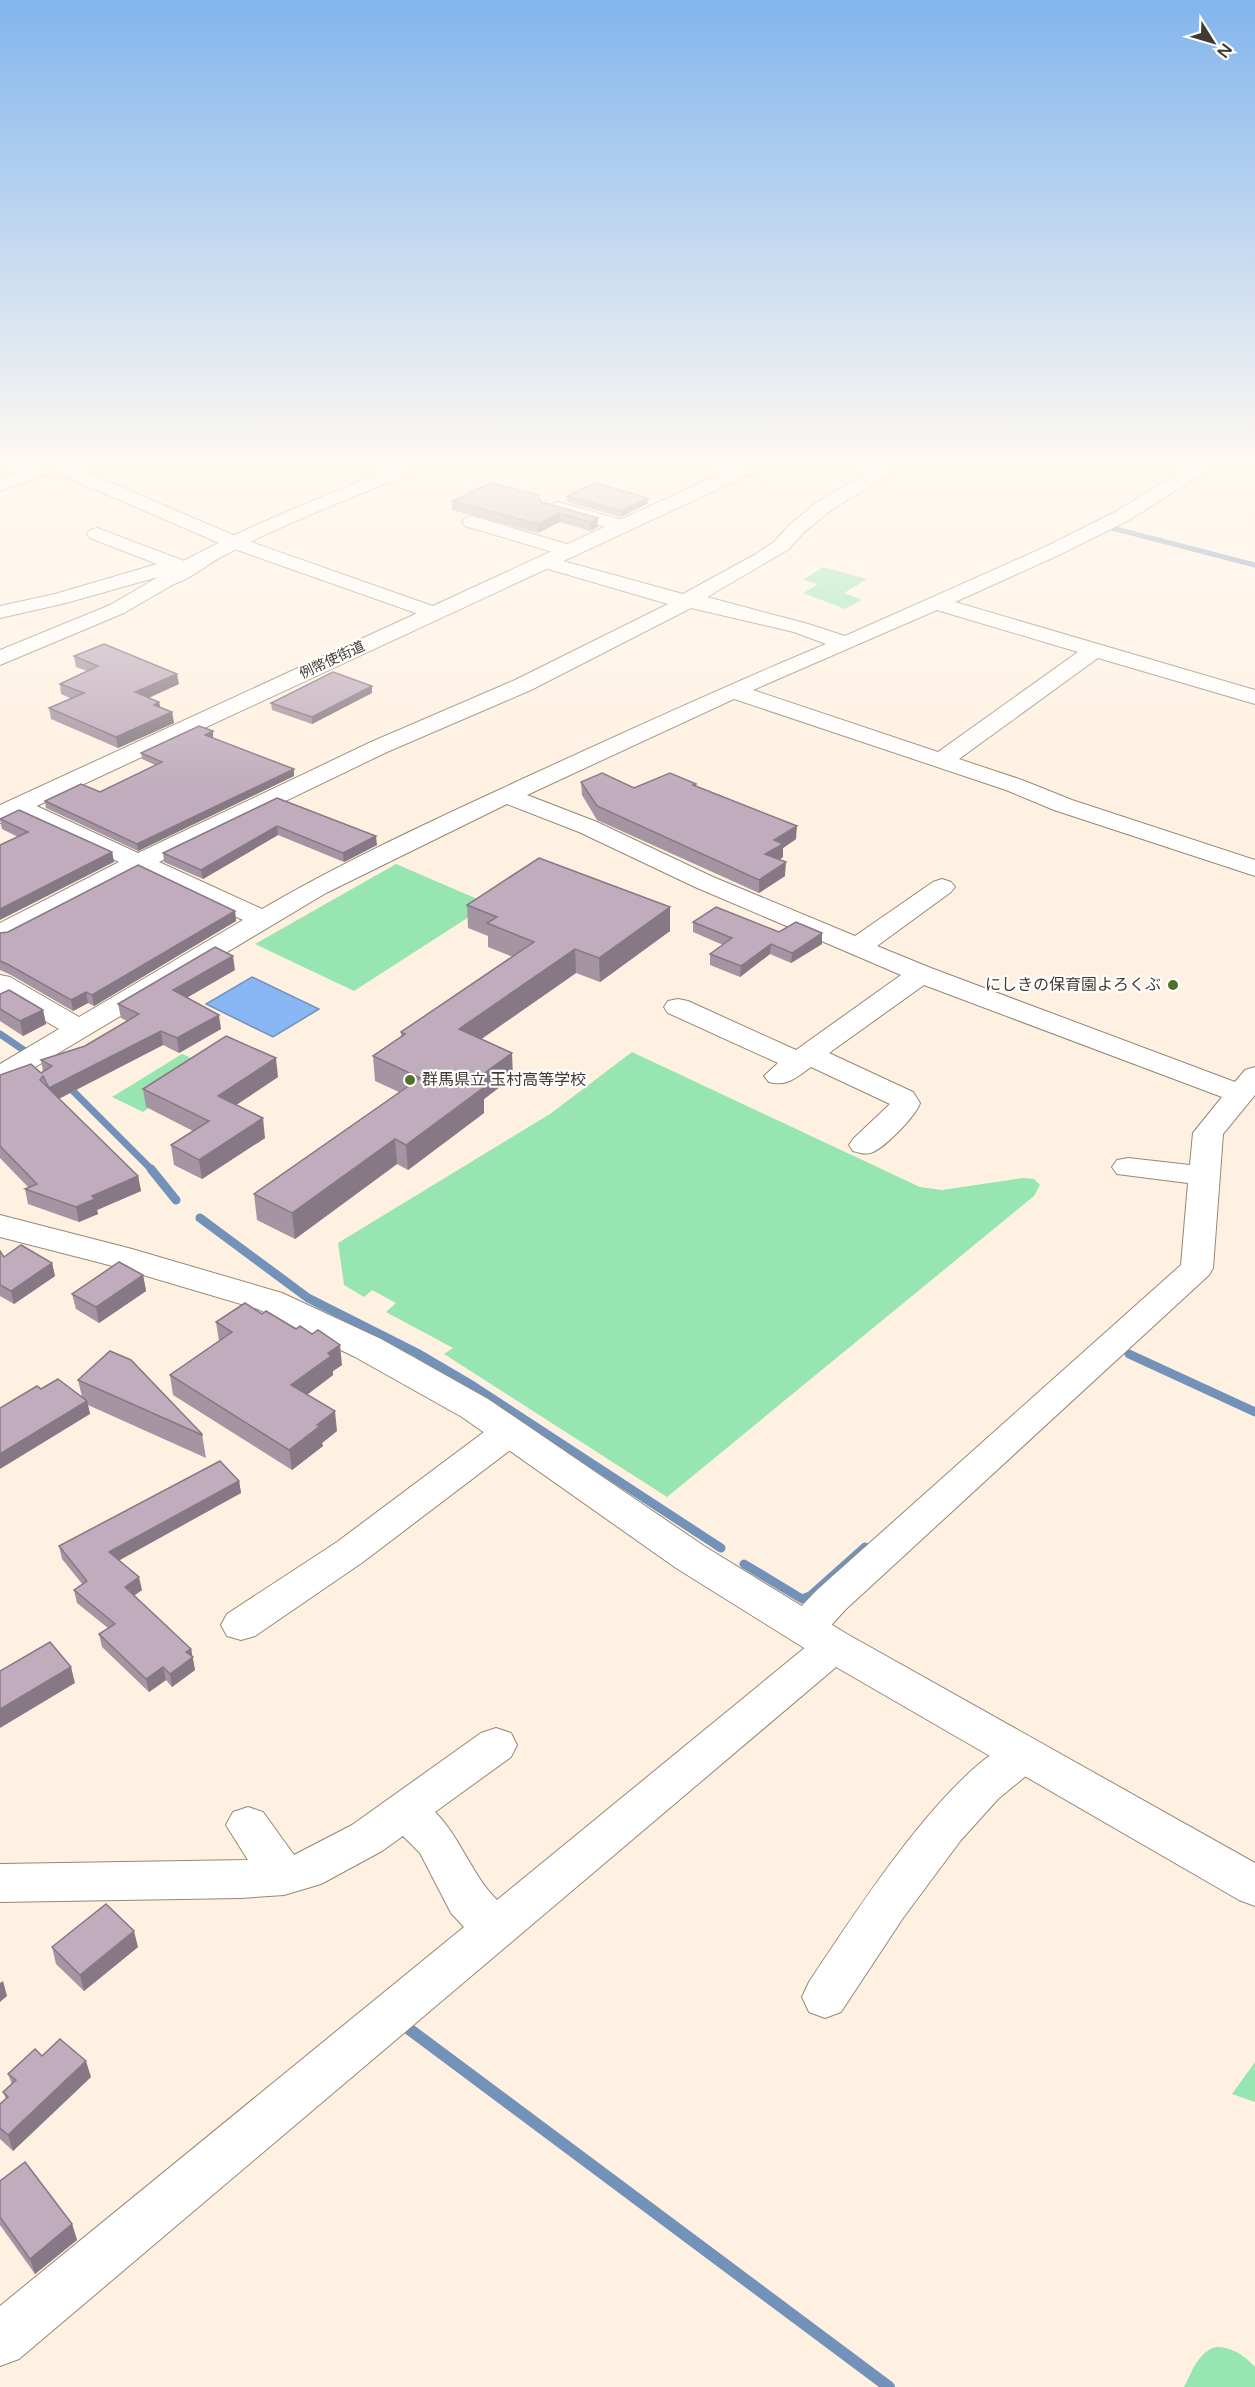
<svg xmlns="http://www.w3.org/2000/svg" width="1255" height="2387" viewBox="0 0 1255 2387" font-family="'Varela Round','Noto Sans JP',sans-serif">
<style>
.green{fill:#97e5b0}
.water{fill:#89b7f5;stroke:#7392ba;stroke-width:1.5}
.lines{fill:none;stroke-linecap:round;stroke-linejoin:round}
.stream-far3{stroke:#7392ba;stroke-width:5}
.stream-far2{stroke:#7392ba;stroke-width:7}
.stream-far1{stroke:#7392ba;stroke-width:9}
.stream{stroke:#7392ba;stroke-width:12}
.minor-casing{stroke:#978775;stroke-width:2}
.tertiary-casing{stroke:#978775;stroke-width:2}
.secondary-casing{stroke:#978775;stroke-width:2}
.minor{fill:#fff;fill-rule:evenodd}
.tertiary{fill:#fff;fill-rule:evenodd}
.secondary{fill:#fff;fill-rule:evenodd}
.wall{fill:#a594a2}
.shaded-wall{fill:#867884}
.building{fill:#c0acbc;stroke:#867884;stroke-width:1.5}
.poi-dot{fill:#4f7128;stroke:#fff;stroke-width:2}
.labels{text-anchor:middle;dominant-baseline:central;stroke-width:4.5;stroke-linejoin:round;paint-order:stroke}
.far-street-label{font-size:14px;fill:#413a32;stroke:#fff}
.poi-label{font-size:16px;fill:#413a32;stroke:#fff;text-anchor:end}
</style>
<rect width="100%" height="100%" fill="#fff1e2"/>
<!-- green -->
<g class="green">
<path d="M823,567L867,579L844,593L862,600L845,609L803,593L818,584L803,580Z"/>
<path d="M396,864L489,904L354,991L255,944Z"/>
<path d="M632,1052L920,1187L942,1190L1023,1178L1034,1179L1040,1185L1034,1196L667,1497L444,1354L453,1348L386,1312L396,1303L372,1290L364,1297L344,1285L338,1243L550,1114Z"/>
<path d="M182,1054L210,1066L143,1112L112,1097Z"/>
<path d="M1255,2062V2102L1232,2094Z"/>
<path d="M1216,2347C1232,2347 1244,2355 1255,2367V2387H1184C1192,2372 1198,2352 1216,2347Z"/>
</g>
<!-- water -->
<path class="water" d="M252,977L319,1009L273,1037L206,1004Z"/>
<g class="lines">
<!-- stream-far3 -->
<path class="stream-far3" d="M1112,528L1255,565"/>
<!-- stream-far2 -->
<g class="stream-far2">
<path d="M0,1034L25,1051"/>
<path d="M67,1085L152,1170"/>
</g>
<!-- stream-far1 -->
<g class="stream-far1">
<path d="M151,1169L176,1200"/>
<path d="M200,1218L308,1298L417,1353L473,1386L721,1548"/>
<path d="M1129,1354L1255,1412"/>
<path d="M744,1564L802,1599L810,1596L865,1547"/>
</g>
<!-- stream -->
<path class="stream" d="M409,2029L889,2387"/>
<!-- minor casing -->
<g class="minor-casing">
<g id="minor">
<path d="M35,461H78L72,466L240,538L441,609L444,613L441,617L434,619L427,617L226,546L55,472L0,491V479L39,465Z"/>
<path d="M890,461H917L914,465L898,470L834,508L803,533L789,549L707,597L808,624L845,636L1045,547L1117,511L1198,461H1219L1216,465L1131,519L1059,555L955,602L1255,690V704L1098,658L959,759L1022,780L1072,800L1255,860V876L1054,810L1006,790L734,699L527,795L597,822L713,877L855,936L933,882L942,879L951,882L955,887L951,892L877,946L931,968L1235,1082L1245,1070L1255,1067V1095L1223,1134L1213,1268L1209,1275L845,1610L825,1632L832,1630L846,1634L852,1645L835,1668L19,2359L0,2366V2306L464,1927L451,1913L420,1853L403,1836L382,1851L321,1884L284,1895L241,1898L0,1902V1864L248,1860L226,1825L233,1812L248,1807L263,1812L294,1855L296,1854L352,1825L481,1733L496,1728L511,1733L517,1745L511,1757L435,1812C461,1838 471,1874 497,1900L807,1646L811,1641L805,1643L791,1639L785,1628L791,1617L817,1590L1181,1265L1188,1183L1117,1174L1112,1167L1117,1160L1128,1158L1190,1165L1193,1133L1222,1097L924,985L829,1053L913,1092L920,1103C916,1116 885,1147 873,1152C866,1155 860,1153 853,1151L849,1145L853,1139L890,1104L811,1067C797,1077 787,1087 769,1082L764,1076L778,1063L668,1013L664,1007L668,1001L678,999L688,1001L796,1050L901,975L695,887L579,832L507,804L326,893L10,1082L0,1085V1064L59,1029L0,995V975L10,977L79,1017L243,920L139,872L9,940L0,942V923L119,862L10,812L7,807L10,802L19,800L28,802L138,853L371,742L515,680L668,604L538,566L535,562L538,558H552L683,594L756,554L775,541L789,525L820,500ZM691,608L794,632L826,644C727,685 629,730 531,775C441,817 349,858 262,909L159,862L387,752L531,690ZM937,610L1078,652L938,752L753,690Z"/>
<path d="M558,502L630,522L633,526L630,530L623,532L551,512L549,508L551,504Z"/>
<path d="M472,516L577,547L580,551L577,555L570,557L465,526L462,522L465,518Z"/>
<path d="M97,528L187,562L190,566L187,570L167,574L174,576L177,580L174,584L124,613L0,665V650L110,605L158,577L66,603L0,618V606L55,594L157,564L90,538L87,534L90,530Z"/>
<path d="M509,1419L522,1423L527,1432L522,1441L363,1562L255,1636L241,1640L227,1636L221,1625L227,1614L337,1542L496,1423Z"/>
<path d="M1023,1737L1038,1742L1044,1754L1038,1766L998,1799L961,1840L903,1918L841,2012L825,2018L809,2012L802,1997L809,1982C852,1918 951,1761 1023,1737Z"/>
</g>
</g>
<!-- tertiary casing -->
<g class="tertiary-casing">
<g id="tertiary">
<path d="M409,461H433L431,465C360,495 288,521 221,557C203,567 179,589 159,585L156,580L159,575C238,528 324,497 409,461Z"/>
<path d="M0,1215L132,1249L282,1293L381,1339L488,1399L704,1546L847,1634L1255,1863V1906L1239,1900L817,1656L676,1568L462,1417L355,1357L258,1309L109,1265L0,1237Z"/>
</g>
</g>
<!-- secondary casing -->
<g class="secondary-casing">
<path id="secondary" d="M748,461H772L770,465L0,823V805Z"/>
</g>
<!-- minor -->
<use href="#minor" class="minor"/>
<!-- tertiary -->
<use href="#tertiary" class="tertiary"/>
<!-- secondary -->
<use href="#secondary" class="secondary"/>
</g>
<!-- wall -->
<g class="wall">
<path d="M567,496L648,503L621,517L567,502Z"/>
<path d="M452,501L541,502L598,518V527L590,531L560,522L538,533L452,510Z"/>
<path d="M74,656L179,684L149,698L159,702L160,707L172,712L174,723L118,748L51,719L49,708L72,699L61,694L60,684L87,671L76,667Z"/>
<path d="M372,686V693L312,724L272,710L271,703Z"/>
<path d="M213,731V738L294,776L138,851L46,808L45,801L100,792L155,765L142,759L141,753Z"/>
<path d="M581,782L634,788L696,784V787L796,839L783,848V857L779,860L785,876L759,893L597,820L582,795Z"/>
<path d="M277,798L377,845L344,862L278,835L203,879L164,862L163,853Z"/>
<path d="M0,819L112,852L114,862L18,837L2,829Z"/>
<path d="M467,905L670,931L600,982L576,973L481,1039L513,1077L484,1099V1113L408,1170L397,1164L295,1239L257,1220L254,1194L399,1092L375,1081L373,1056L401,1037V1032L513,957L488,947V936L468,928Z"/>
<path d="M235,911L236,921L94,1006L88,1003L73,1011L11,975L0,970V933Z"/>
<path d="M693,922L779,932L822,944L791,963L770,954L740,977L710,965V954L723,945L693,932Z"/>
<path d="M235,970L187,997L221,1029L179,1053L163,1045L59,1099L138,1176L141,1191L97,1210L98,1214L79,1222L28,1204L25,1189L29,1188L0,1158V1075L41,1073L43,1072L41,1060L85,1046L127,1021L121,1018L118,1004Z"/>
<path d="M0,994L43,1010L46,1024L23,1036L0,1021Z"/>
<path d="M278,1077L236,1105L265,1138L202,1179L174,1165L171,1145L193,1131L146,1107L143,1089Z"/>
<path d="M0,1251L4,1257L52,1263L55,1276L14,1304L0,1296Z"/>
<path d="M143,1275L146,1291L99,1323L76,1309L72,1294Z"/>
<path d="M216,1322L342,1365L333,1371V1375L307,1395L337,1431L322,1443L323,1446L292,1470L173,1395L170,1375L219,1341Z"/>
<path d="M78,1380L202,1434L206,1458L88,1405L90,1414L41,1389L82,1397Z"/>
<path d="M239,1481L241,1493L119,1560L142,1590L134,1596L191,1649L195,1670L172,1687L166,1680L149,1692L102,1647L99,1634L108,1628L77,1603L74,1590L83,1585L62,1559L59,1546Z"/>
<path d="M52,1947H138L84,1991L56,1964Z"/>
<path d="M42,2056L91,2077L13,2151L0,2139V2104L6,2099L3,2092L12,2084L8,2074Z"/>
<path d="M0,2181L72,2224L77,2240L35,2274L0,2225Z"/>
</g>
<!-- shaded-wall -->
<g class="shaded-wall">
<path d="M648,498V503L621,517V511Z"/>
<path d="M560,513V522L538,533V524Z"/>
<path d="M598,518V527L590,531V522Z"/>
<path d="M177,674L179,684L136,703L135,692Z"/>
<path d="M372,686V693L312,724V717Z"/>
<path d="M159,702L161,713L154,705Z"/>
<path d="M172,712L174,723L118,748L116,737Z"/>
<path d="M213,731V738L206,742L205,735Z"/>
<path d="M294,769V776L138,851L137,844Z"/>
<path d="M277,826L278,835L203,879L201,870Z"/>
<path d="M797,826L796,839L783,848V857L764,868L765,854L774,840Z"/>
<path d="M376,836L377,845L344,862L343,853Z"/>
<path d="M112,852L114,862L0,920V909Z"/>
<path d="M786,862L785,876L759,893V880Z"/>
<path d="M670,907V931L600,982L599,958Z"/>
<path d="M235,911L236,921L94,1006L92,995Z"/>
<path d="M822,933V944L791,963L792,953Z"/>
<path d="M771,944L770,954L740,977L741,966Z"/>
<path d="M575,949L576,973L460,1054L459,1029Z"/>
<path d="M233,956L235,970L176,1004L173,990Z"/>
<path d="M86,992L88,1003L73,1011L71,1000Z"/>
<path d="M43,1010L46,1024L23,1036L20,1021Z"/>
<path d="M219,1015L221,1029L179,1053L177,1038Z"/>
<path d="M161,1031L163,1045L52,1102L49,1088Z"/>
<path d="M512,1053L513,1077L484,1099V1113L408,1170L406,1145L471,1083Z"/>
<path d="M276,1058L278,1077L221,1115L218,1096Z"/>
<path d="M263,1118L265,1138L202,1179L199,1160Z"/>
<path d="M395,1139L397,1164L295,1239L292,1213Z"/>
<path d="M138,1176L141,1191L97,1210L98,1214L79,1222L76,1207L92,1196Z"/>
<path d="M52,1263L55,1276L14,1304L11,1291Z"/>
<path d="M143,1275L146,1291L99,1323L96,1307Z"/>
<path d="M340,1345L342,1365L333,1371V1375L293,1405L291,1385L328,1353Z"/>
<path d="M87,1401L90,1414L0,1469V1454Z"/>
<path d="M335,1411L337,1431L322,1443L323,1446L292,1470L289,1450L317,1425Z"/>
<path d="M239,1481L241,1493L111,1565L109,1552Z"/>
<path d="M139,1577L142,1590L127,1600L125,1587Z"/>
<path d="M191,1649L195,1670L172,1687L170,1674L186,1652Z"/>
<path d="M71,1667L75,1683L0,1728V1709Z"/>
<path d="M163,1667L166,1680L149,1692L146,1679Z"/>
<path d="M134,1931L138,1947L84,1991L80,1975Z"/>
<path d="M3,1981L7,1996L0,2002V1983Z"/>
<path d="M86,2061L91,2077L13,2151L8,2135Z"/>
<path d="M72,2224L77,2240L35,2274L30,2259Z"/>
</g>
<!-- building -->
<g class="building">
<path d="M491,483L538,495L541,502L598,518L590,522L560,513L538,524L452,501Z"/>
<path d="M595,483L648,498L621,511L567,496Z"/>
<path d="M104,644L177,674L135,692L159,702L154,705L172,712L116,737L49,708L84,693L60,684L98,666L74,656Z"/>
<path d="M333,672L372,686L312,717L271,703Z"/>
<path d="M199,726L213,731L205,735L294,769L137,844L45,801L81,784L100,792L162,762L141,753Z"/>
<path d="M602,773L634,788L670,773L696,784L693,785L797,826L774,840L783,844L765,854L786,862L759,880L597,806L581,782Z"/>
<path d="M277,798L376,836L343,853L277,826L201,870L163,853Z"/>
<path d="M19,810L112,852L0,909V845L28,832L0,819Z"/>
<path d="M539,858L670,907L599,958L575,949L459,1029L512,1053L471,1083L483,1088L406,1145L395,1139L292,1213L254,1194L420,1078L373,1056L405,1034L401,1032L534,942L487,923L497,917L467,905Z"/>
<path d="M138,865L235,911L92,995L86,992L71,1000L9,965L0,961V933L8,932Z"/>
<path d="M716,907L779,932L796,922L822,933L792,953L771,944L741,966L710,954L732,938L693,922Z"/>
<path d="M215,947L233,956L173,990L219,1015L177,1038L161,1031L49,1088L43,1076L40,1080L138,1176L92,1196L95,1199L76,1207L25,1189L37,1184L0,1146V1075L31,1064L41,1073L52,1066L41,1060L85,1046L139,1014L118,1004Z"/>
<path d="M9,990L43,1010L20,1021L0,1009V994Z"/>
<path d="M226,1036L276,1058L218,1096L263,1118L199,1160L171,1145L209,1121L143,1089Z"/>
<path d="M21,1245L52,1263L11,1291L0,1285V1251L4,1257Z"/>
<path d="M119,1262L143,1275L96,1307L72,1294Z"/>
<path d="M245,1303L262,1314L266,1311L296,1329L300,1326L312,1334L318,1330L340,1345L328,1353L331,1356L291,1385L335,1411L317,1425L320,1426L289,1450L170,1375L232,1332L216,1322Z"/>
<path d="M110,1351L131,1360L202,1434V1435L78,1380Z"/>
<path d="M58,1379L87,1401L0,1454V1408L37,1386L41,1389Z"/>
<path d="M220,1461L239,1481L109,1552L139,1577L125,1587L191,1649L186,1652L193,1657L170,1674L163,1667L146,1679L99,1634L115,1624L74,1590L87,1581L59,1546Z"/>
<path d="M50,1642L71,1667L0,1709V1671Z"/>
<path d="M106,1904L134,1931L80,1975L52,1947Z"/>
<path d="M60,2039L86,2061L8,2135L0,2128V2104L8,2097L3,2092L16,2080L8,2074L35,2049L42,2056Z"/>
<path d="M25,2162L72,2224L30,2259L0,2217V2181Z"/>
</g>
<!-- sky -->
<linearGradient id="sky" x2="0" y2="1"><stop stop-color="#82b5ed"/><stop offset="0.58" stop-color="#fff9f2"/><stop offset="1" stop-color="#fff9f2" stop-opacity="0"/></linearGradient>
<rect width="1255" height="795" fill="url(#sky)"/>
<!-- markers -->
<g class="poi-dot">
<circle cx="1173" cy="985" r="6"/>
<circle cx="410" cy="1080" r="6"/>
</g>
<g class="labels">
<!-- far-street labels -->
<g class="far-street-label">
<text transform="translate(332 660) rotate(-25)">例幣使街道</text>
</g>
<!-- poi labels -->
<g class="poi-label">
<text x="1161" y="985">にしきの保育園よろくぶ</text>
<text x="422" y="1080" text-anchor="start">群馬県立 玉村高等学校</text>
</g>
</g>
<!-- north arrow -->
<g transform="translate(1213 42) rotate(127)" stroke="#ffffff" stroke-width="4.5" paint-order="stroke">
<path d="M0-4.5L10 22L0 15L-10 22Z" fill="#413a32"/>
<text y="-9" font-size="16" font-weight="bold" text-anchor="middle" fill="#413a32">N</text>
</g>
</svg>
